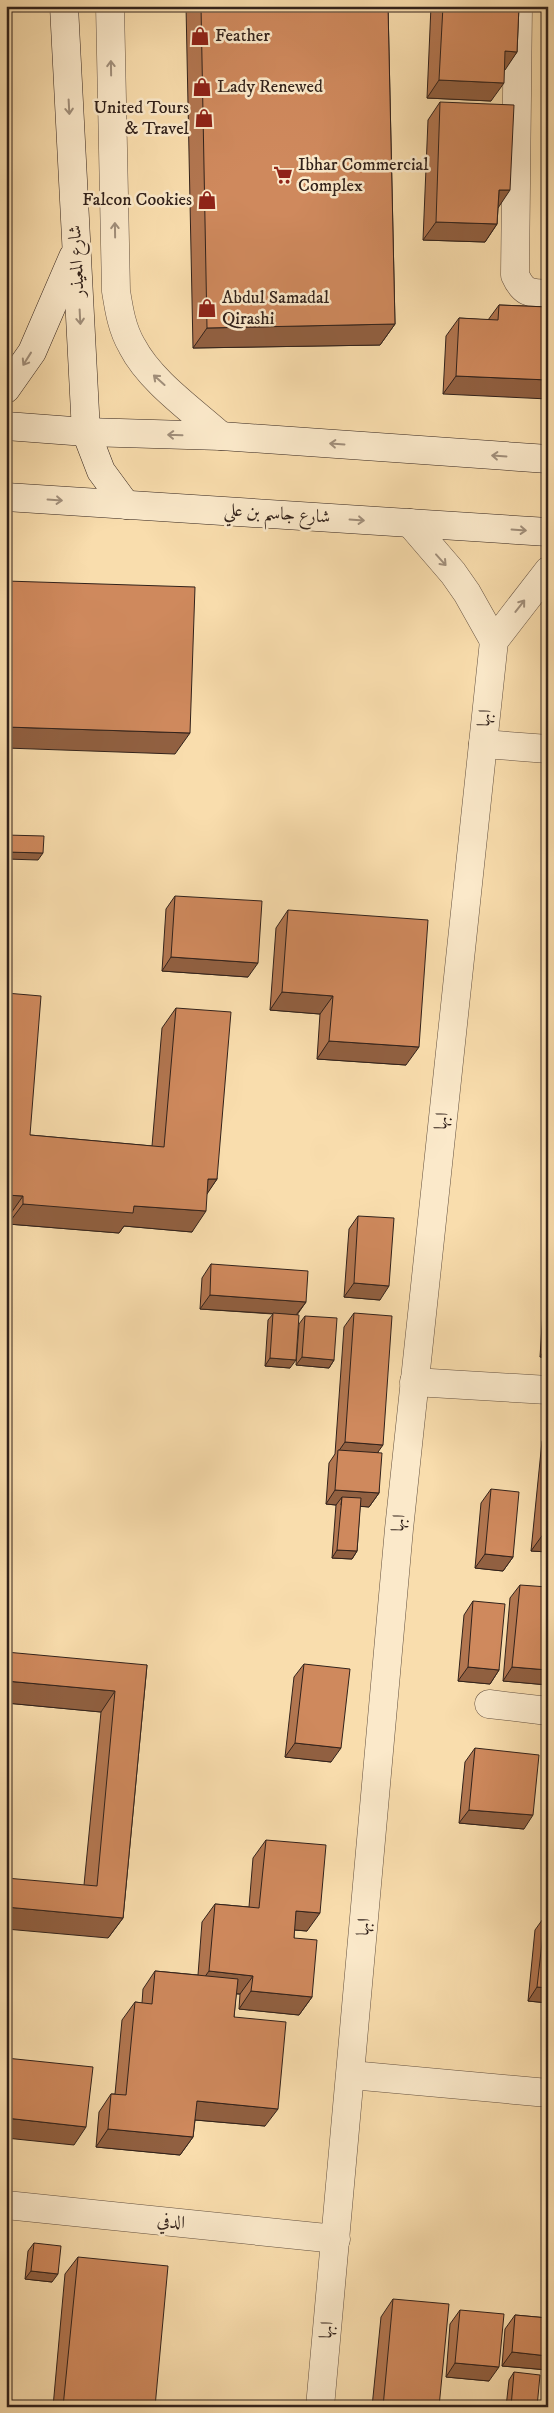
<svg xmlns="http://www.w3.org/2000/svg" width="554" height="2413" viewBox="0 0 554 2413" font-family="'IM FELL DW Pica',Amiri,serif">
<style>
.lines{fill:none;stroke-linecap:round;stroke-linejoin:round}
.street-casing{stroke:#645140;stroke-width:29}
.secondary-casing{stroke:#32221b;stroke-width:29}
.street{stroke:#fbe9ca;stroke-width:28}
.secondary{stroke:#fbe9ca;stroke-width:28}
.wall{fill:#b27650;stroke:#32221b}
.shaded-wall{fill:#916041;stroke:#32221b}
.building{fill:#cf895d;stroke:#32221b}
.oneway{stroke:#a18f7b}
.labels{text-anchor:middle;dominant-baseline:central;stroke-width:5;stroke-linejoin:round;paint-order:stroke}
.poi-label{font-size:18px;fill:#32221b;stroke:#fbe9ca;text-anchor:start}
.street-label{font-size:18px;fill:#32221b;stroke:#fbe9ca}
</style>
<rect width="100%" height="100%" fill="#f9ddad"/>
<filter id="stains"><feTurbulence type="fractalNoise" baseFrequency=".004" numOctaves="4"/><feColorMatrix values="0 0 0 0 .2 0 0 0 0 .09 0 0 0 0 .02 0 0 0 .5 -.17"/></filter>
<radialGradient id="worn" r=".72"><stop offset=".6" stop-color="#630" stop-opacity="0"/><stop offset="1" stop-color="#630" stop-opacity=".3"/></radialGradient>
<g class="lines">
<!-- street casing -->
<g class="street-casing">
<g id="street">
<path d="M110,6L116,291C119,310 122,329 132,346C150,381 192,410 221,436"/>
<path d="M518,6L515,275C523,293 529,293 548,294"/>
<path d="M410,523L453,573L467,593L494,641"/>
<path d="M483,744L548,749"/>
<path d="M414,1382L548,1390"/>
<path d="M489,1704L548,1711"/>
<path d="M351,2075L548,2093"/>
<path d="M6,2205L336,2239"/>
<path d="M320,2407L399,1529L494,641L548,571"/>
</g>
</g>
<!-- secondary casing -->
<g class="secondary-casing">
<g id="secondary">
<path d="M64,6L86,432L101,471L126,505"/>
<path d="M6,389L32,352L73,257"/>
<path d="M6,426L86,432L221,436L548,459"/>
<path d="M6,497L548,532"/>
</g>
</g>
<!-- street -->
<use href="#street" class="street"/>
<!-- secondary -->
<use href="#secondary" class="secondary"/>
</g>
<!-- wall -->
<g class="wall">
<path d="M186,6H388L395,324L380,345L193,348Z"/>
<path d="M431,6H519L517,52L504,70L491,101L427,98Z"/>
<path d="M440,102L498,208L497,224L485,242L423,240L428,120Z"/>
<path d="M499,305L548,307L443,394L446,336L459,318L488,320Z"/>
<path d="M175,896L248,977L162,971L166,909Z"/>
<path d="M288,910L406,1065L317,1059L320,1014L270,1010L276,928Z"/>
<path d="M176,1008L217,1179L207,1193L192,1232L124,1226L119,1233L8,1224L9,1216L30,1135L152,1146L162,1028Z"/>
<path d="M358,1216L380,1300L344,1297L349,1229Z"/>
<path d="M548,1217V1233H547Z"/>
<path d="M548,1261V1357H540L546,1264Z"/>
<path d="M211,1264L306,1302L297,1315L290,1368L265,1366L268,1320L273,1314L200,1309L202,1278Z"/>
<path d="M354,1313L378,1452L379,1493L369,1507L360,1506L357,1551L352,1559L332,1558L336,1505L326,1504L329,1463L335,1454L344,1327Z"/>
<path d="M305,1316L334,1360L329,1368L296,1365L299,1324Z"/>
<path d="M548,1433V1552L531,1551L542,1441Z"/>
<path d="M491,1489L513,1557L503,1571L475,1568L481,1503Z"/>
<path d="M520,1585L548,1685L503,1681L510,1598Z"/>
<path d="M473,1601L499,1670L490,1684L458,1681L464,1615Z"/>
<path d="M304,1664L331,1762L285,1757L294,1677Z"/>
<path d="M147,1665L123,1918L108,1938L84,1885L101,1712L6,1703Z"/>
<path d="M475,1748L524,1829L459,1823L465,1762Z"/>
<path d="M548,1817V1855H544Z"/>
<path d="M266,1840L307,1931L294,1930V1938L312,1997L299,2015L239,2009L240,1994H236L234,2017L265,2126L195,2120L193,2137L180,2155L96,2147L99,2112L111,2094H115L122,2020L135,2002L142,2003L143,1989L155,1971L198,1975L202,1922L215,1904L249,1907L253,1858Z"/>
<path d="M545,1916L548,2003L528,2001L535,1930Z"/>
<path d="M34,2243L52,2282L25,2279L28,2251Z"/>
<path d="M78,2257L155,2407H53L65,2274Z"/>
<path d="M393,2299L439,2407H372L381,2317Z"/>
<path d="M460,2310L489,2381L446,2377L450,2324Z"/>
<path d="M515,2315L548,2318V2370L502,2366L505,2329Z"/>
<path d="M514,2372L537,2407H506L509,2380Z"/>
</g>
<!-- shaded-wall -->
<g class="shaded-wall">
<path d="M505,51L517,52L505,70L493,69Z"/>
<path d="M439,80L504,83L491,101L427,98Z"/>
<path d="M499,190H510L498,208Z"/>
<path d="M436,222L497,224L485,242L423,240Z"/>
<path d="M395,324L380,345L193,348L207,328Z"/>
<path d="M456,376L548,380V399L443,394Z"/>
<path d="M6,727L190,733L175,754L6,748Z"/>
<path d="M6,852L43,853L38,860L6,859Z"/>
<path d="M171,957L258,963L248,977L162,971Z"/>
<path d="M282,992L333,996L320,1014L270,1010Z"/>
<path d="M329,1041L419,1047L406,1065L317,1059Z"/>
<path d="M208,1179H217L203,1200Z"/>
<path d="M6,1195L23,1196L9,1216H6Z"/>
<path d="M23,1204L134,1206L206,1211L192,1232L124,1226L119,1233L8,1224Z"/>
<path d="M354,1283L389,1286L380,1300L344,1297Z"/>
<path d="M210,1295L306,1302L296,1315L200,1309Z"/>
<path d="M548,1345V1357H540Z"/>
<path d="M302,1357L334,1360L329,1368L296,1365Z"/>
<path d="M270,1358L296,1360L290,1368L265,1366Z"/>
<path d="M345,1442L383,1445L373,1459L338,1452Z"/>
<path d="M335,1490L379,1493L369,1507L341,1505L342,1497L336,1505L326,1504Z"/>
<path d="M544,1533H548V1552L531,1551Z"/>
<path d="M337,1550L357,1551L352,1559L332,1558Z"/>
<path d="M485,1554L513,1557L503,1571L475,1568Z"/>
<path d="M468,1667L499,1670L490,1684L458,1681Z"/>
<path d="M512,1667L548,1670V1685L503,1681Z"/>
<path d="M6,1681L115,1691L101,1712L6,1703Z"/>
<path d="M295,1743L341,1748L331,1762L285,1757Z"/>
<path d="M469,1810L533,1815L524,1829L459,1823Z"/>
<path d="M548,1850V1855H544Z"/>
<path d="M6,1907L123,1918L108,1938L6,1929Z"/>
<path d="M296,1911L320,1913L307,1931L284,1929Z"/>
<path d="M209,1971L253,1976L240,1994L196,1989Z"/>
<path d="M537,1987L548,1988V2003L528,2001Z"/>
<path d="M251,1991L312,1997L299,2015L239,2009Z"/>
<path d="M197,2101L278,2109L265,2126L184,2119Z"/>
<path d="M6,2118L86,2127L74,2145L6,2138Z"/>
<path d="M108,2129L193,2137L180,2155L96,2147Z"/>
<path d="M31,2271L58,2274L52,2282L25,2279Z"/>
<path d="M512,2352L548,2356V2370L502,2366Z"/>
<path d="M455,2363L499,2367L489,2381L446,2377Z"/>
</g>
<!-- building -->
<g class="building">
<path d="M201,6H388L395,324L207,328Z"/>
<path d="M443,6H519L517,52L505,51L504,83L439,80Z"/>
<path d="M440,102L514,105L510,190H499L497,224L436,222Z"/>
<path d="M499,305L548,307V380L456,376L459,318L498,320Z"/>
<path d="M6,581L195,587L190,733L6,727Z"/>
<path d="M6,835L44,836L43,853L6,852Z"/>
<path d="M175,896L262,901L258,963L171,957Z"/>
<path d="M288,910L428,920L419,1047L329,1041L333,996L282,992Z"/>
<path d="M6,993L41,996L30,1135L164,1147L176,1008L231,1012L217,1179H208L206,1211L134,1206L133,1213L23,1204V1196L6,1195Z"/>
<path d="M358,1216L394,1218L389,1286L354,1283Z"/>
<path d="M211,1264L308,1271L306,1302L210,1295Z"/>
<path d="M273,1313L299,1315L296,1360L270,1358Z"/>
<path d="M354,1313L392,1316L383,1445L345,1442Z"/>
<path d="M305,1316L337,1318L334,1360L302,1357Z"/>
<path d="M338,1450L382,1453L379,1493L335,1490Z"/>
<path d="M491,1489L519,1492L513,1557L485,1554Z"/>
<path d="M548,1493V1533H544Z"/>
<path d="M342,1497L361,1498L357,1551L337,1550Z"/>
<path d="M520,1585L548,1587V1670L512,1667Z"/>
<path d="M473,1601L505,1604L499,1670L468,1667Z"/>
<path d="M6,1652L147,1665L123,1918L6,1907V1878L97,1886L115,1691L6,1681Z"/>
<path d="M304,1664L350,1669L341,1748L295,1743Z"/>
<path d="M475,1748L539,1755L533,1815L469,1810Z"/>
<path d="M266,1840L326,1845L320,1913L296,1911L294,1938L317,1940L312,1997L251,1991L253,1976L209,1971L215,1904L259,1908Z"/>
<path d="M545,1916H548V1988L537,1987Z"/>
<path d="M155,1971L238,1979L234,2017L286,2022L278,2109L197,2101L193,2137L108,2129L111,2094L126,2095L135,2002L152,2004Z"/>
<path d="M6,2058L93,2067L86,2127L6,2118Z"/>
<path d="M6,2237H10L7,2273H6Z"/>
<path d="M34,2243L61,2246L58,2274L31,2271Z"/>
<path d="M78,2257L168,2266L155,2407H63Z"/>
<path d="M393,2299L449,2304L439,2407H383Z"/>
<path d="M460,2310L504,2314L499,2367L455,2363Z"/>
<path d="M515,2315L548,2318V2356L512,2352Z"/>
<path d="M514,2372L540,2375L537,2407H511Z"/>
</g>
<!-- one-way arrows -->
<defs><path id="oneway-shaft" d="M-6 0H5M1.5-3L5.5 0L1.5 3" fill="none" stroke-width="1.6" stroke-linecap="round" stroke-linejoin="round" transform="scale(1.25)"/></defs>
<g class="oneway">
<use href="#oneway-shaft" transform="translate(111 68) rotate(-91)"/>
<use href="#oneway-shaft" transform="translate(69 107) rotate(87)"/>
<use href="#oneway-shaft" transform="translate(115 230) rotate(-91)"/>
<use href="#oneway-shaft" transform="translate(80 317) rotate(87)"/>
<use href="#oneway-shaft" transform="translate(27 359) rotate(122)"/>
<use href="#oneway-shaft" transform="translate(159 380) rotate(-138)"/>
<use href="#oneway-shaft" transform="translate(175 435) rotate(-178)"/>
<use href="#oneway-shaft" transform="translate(337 444) rotate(-176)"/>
<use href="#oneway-shaft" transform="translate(499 456) rotate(-176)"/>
<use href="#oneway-shaft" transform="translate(55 500) rotate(4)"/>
<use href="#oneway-shaft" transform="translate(357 520) rotate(4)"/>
<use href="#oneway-shaft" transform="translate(519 530) rotate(4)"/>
<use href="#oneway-shaft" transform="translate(441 560) rotate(48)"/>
<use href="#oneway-shaft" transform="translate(520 606) rotate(-52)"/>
</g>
<!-- icons -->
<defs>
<g id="shop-bare" transform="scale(1.5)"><path d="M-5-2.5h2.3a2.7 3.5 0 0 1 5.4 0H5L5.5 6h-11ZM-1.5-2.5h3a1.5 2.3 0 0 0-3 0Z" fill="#8f2418" stroke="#fbe9ca" stroke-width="2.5" paint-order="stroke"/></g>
<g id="supermarket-bare" transform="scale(1.5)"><path d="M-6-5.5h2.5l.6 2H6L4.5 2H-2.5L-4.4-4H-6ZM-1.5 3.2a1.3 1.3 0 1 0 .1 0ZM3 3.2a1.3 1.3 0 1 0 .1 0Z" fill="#8f2418" stroke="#fbe9ca" stroke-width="2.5" paint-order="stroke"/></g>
</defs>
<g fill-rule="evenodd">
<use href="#shop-bare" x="200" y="36"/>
<use href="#shop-bare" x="202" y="87"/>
<use href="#shop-bare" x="204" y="118"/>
<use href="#supermarket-bare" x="283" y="175"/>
<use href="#shop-bare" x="207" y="200"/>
<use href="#shop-bare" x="207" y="308"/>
</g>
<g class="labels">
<!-- poi labels -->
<g class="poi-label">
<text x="215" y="36">Feather</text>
<text x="217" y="87">Lady Renewed</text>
<text x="189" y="108" text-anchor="end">United Tours<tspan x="189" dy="21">&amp; Travel</tspan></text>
<text x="298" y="165">Ibhar Commercial<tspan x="298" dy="21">Complex</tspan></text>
<text x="192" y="200" text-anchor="end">Falcon Cookies</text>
<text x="222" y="298">Abdul Samadal<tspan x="222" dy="21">Qirashi</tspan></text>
</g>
<!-- street labels -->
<g class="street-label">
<text transform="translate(77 261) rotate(-93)">شارع المعيذر</text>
<text transform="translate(277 514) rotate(4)">شارع جاسم بن علي</text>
<text transform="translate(485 718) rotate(-84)">ابها</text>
<text transform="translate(442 1121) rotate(-84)">ابها</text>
<text transform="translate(399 1523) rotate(-84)">ابها</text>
<text transform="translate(364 1927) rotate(-85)">ابها</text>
<text transform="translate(171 2222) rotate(6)">الدفي</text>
<text transform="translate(327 2330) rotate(-84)">ابها</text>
</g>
</g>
<!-- margin -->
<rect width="554" height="2413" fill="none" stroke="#f9ddad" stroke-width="25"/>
<rect x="8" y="8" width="539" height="2398" fill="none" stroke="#32221b" stroke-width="2.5"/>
<rect x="12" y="12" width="529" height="2388" fill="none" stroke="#32221b"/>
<rect width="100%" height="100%" filter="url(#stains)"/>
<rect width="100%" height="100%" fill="url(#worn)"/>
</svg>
